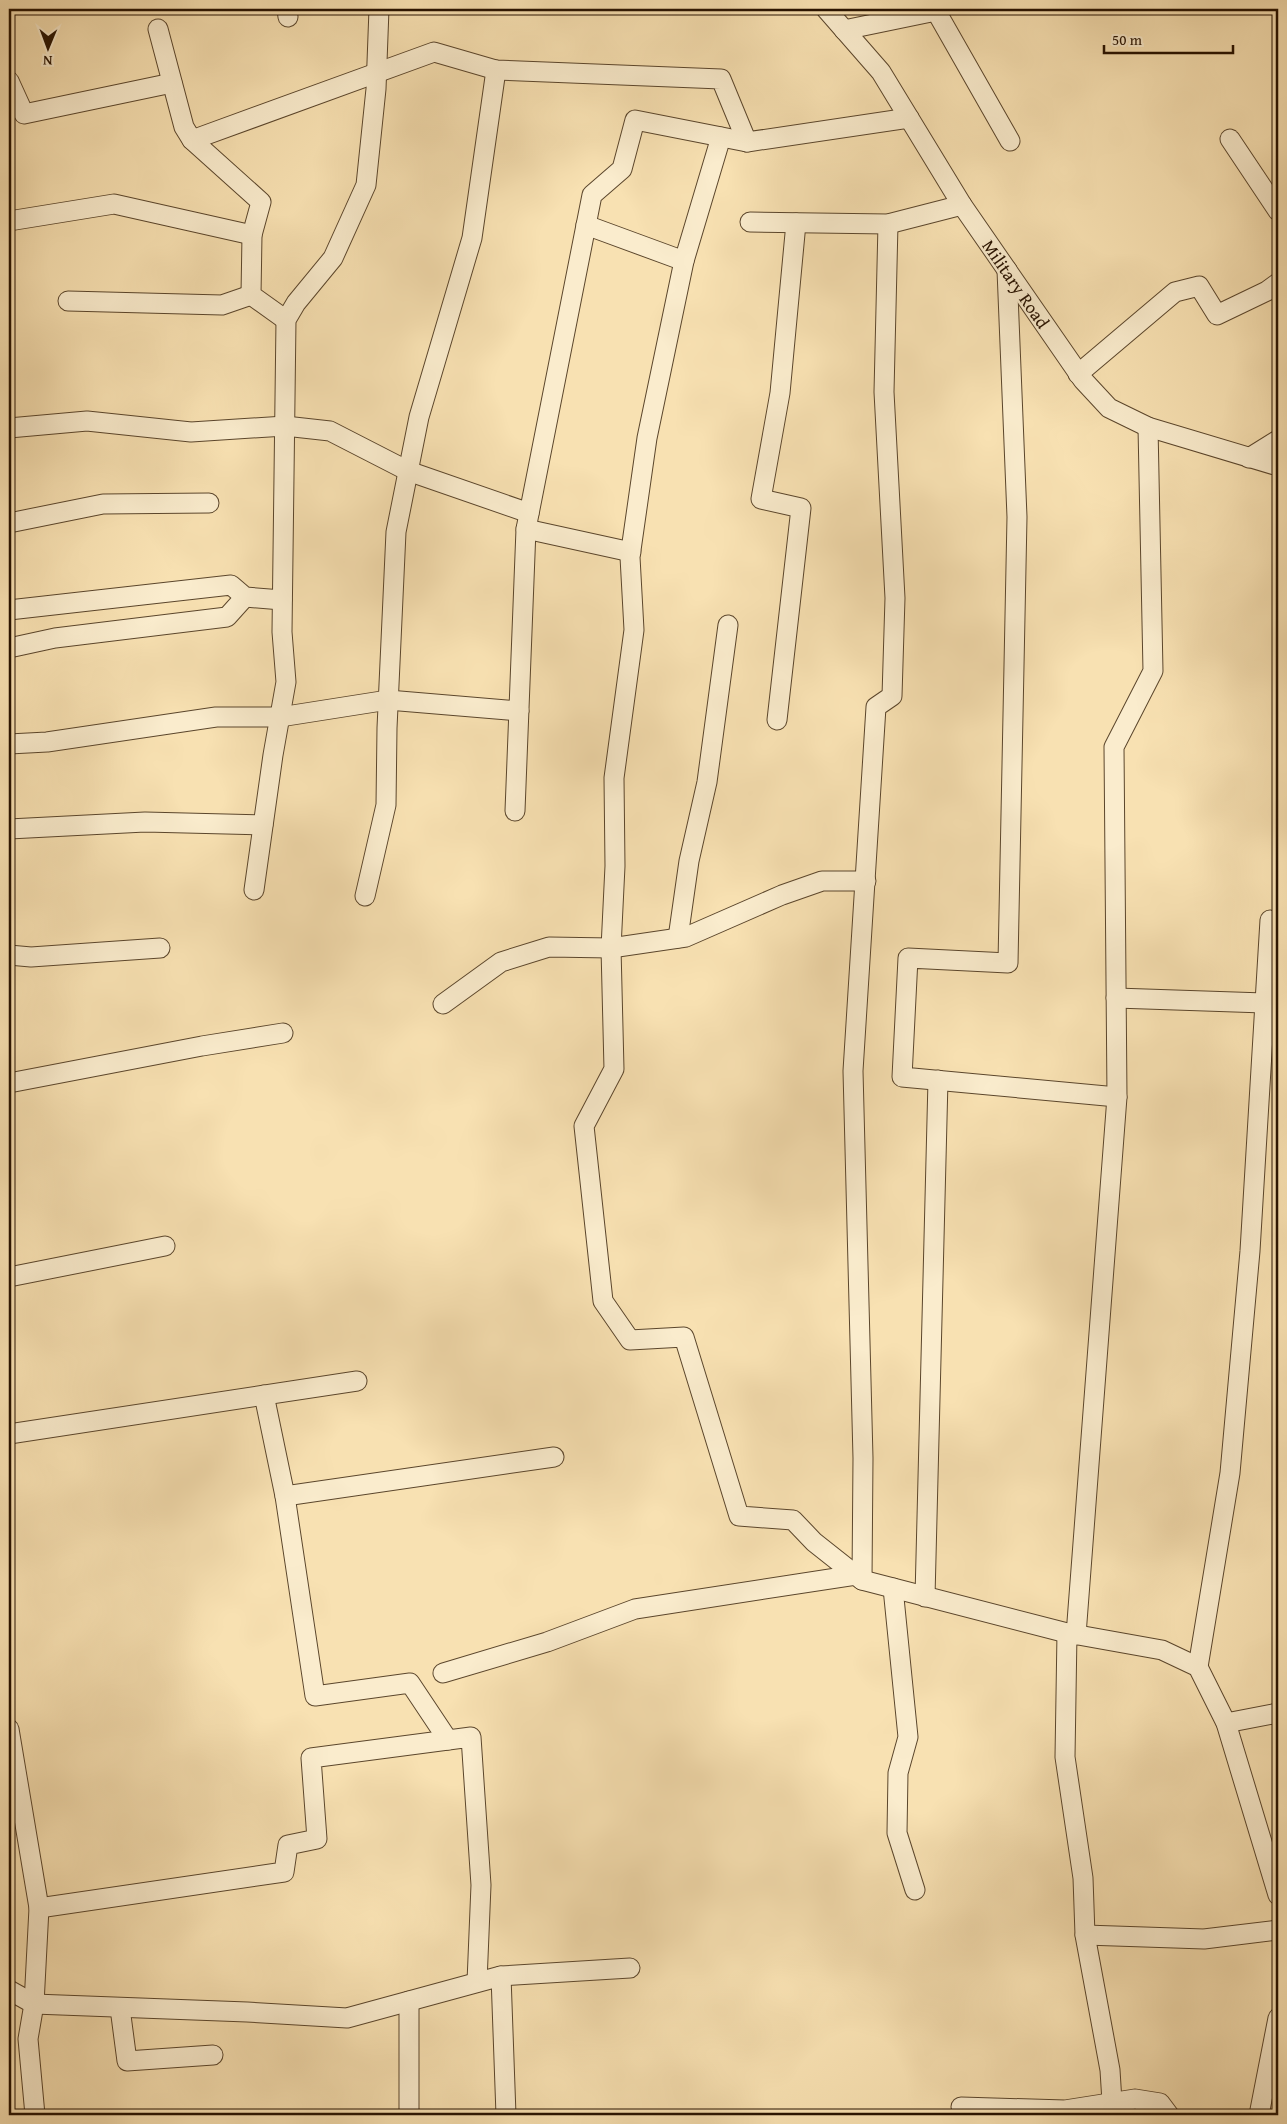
<svg xmlns="http://www.w3.org/2000/svg" width="1287" height="2124" viewBox="0 0 1287 2124" font-family="'Gentium Book Plus',serif">
<style>
.lines{fill:none;stroke-linecap:round;stroke-linejoin:round}
.minor-casing{stroke:#5b462c;stroke-width:21}
.minor{stroke:#faeccd;stroke-width:19}
.labels{text-anchor:middle;dominant-baseline:central;stroke-width:4;stroke-linejoin:round;paint-order:stroke}
.street-label{font-size:18px;fill:#271200;stroke:#faeccd}
</style>
<rect width="100%" height="100%" fill="#f8e1b2"/>
<filter id="stains"><feTurbulence type="fractalNoise" baseFrequency=".004" numOctaves="4"/><feColorMatrix values="0 0 0 0 .2 0 0 0 0 .09 0 0 0 0 .02 0 0 0 .5 -.17"/></filter>
<radialGradient id="worn" r=".72"><stop offset=".6" stop-color="#630" stop-opacity="0"/><stop offset="1" stop-color="#630" stop-opacity=".3"/></radialGradient>
<g class="lines">
<!-- minor casing -->
<g class="minor-casing">
<g id="minor">
<path d="M287,9L288,17"/>
<path id="s1" d="M826,9L881,72L962,205L1083,380L1109,408L1148,427L1278,466"/>
<path d="M158,29L184,127L192,140L261,202L252,235L251,295L286,320"/>
<path d="M844,30L936,11L1010,141"/>
<path d="M9,81L24,114L172,83"/>
<path d="M721,137L684,261L647,438L630,557L634,630L614,778L615,866L611,948L614,1069L584,1126L603,1301L630,1340L684,1337L739,1516L793,1520L814,1542L862,1580L1067,1633L1162,1650L1198,1667L1226,1723L1278,1895"/>
<path d="M1230,139L1278,211"/>
<path d="M192,140L434,52L496,70L721,79L747,142"/>
<path d="M9,221L114,204L252,235"/>
<path d="M750,222L888,224L962,205"/>
<path d="M586,225L684,261"/>
<path d="M1007,270L1017,517L1008,963L908,958L902,1077L1117,1097"/>
<path d="M68,301L222,305L251,295"/>
<path d="M1078,374L1175,292L1199,286L1217,315L1267,291L1278,283"/>
<path d="M9,428L87,421L191,432L285,426L330,431L408,471L529,513"/>
<path d="M1249,458L1278,440"/>
<path d="M9,523L103,504L209,503"/>
<path d="M526,529L631,552"/>
<path d="M9,610L231,585L245,597L282,600"/>
<path d="M9,648L55,638L227,617L245,597"/>
<path d="M777,720L801,508L761,499L780,393L796,223"/>
<path d="M9,744L47,742L216,717H280L388,700L519,711"/>
<path d="M515,811L526,529L592,195L622,169L635,120L747,142L909,118"/>
<path d="M9,829L145,822L263,825"/>
<path d="M254,890L273,755L286,682L282,632L286,320L296,303L333,258L366,185L376,89L379,9"/>
<path d="M365,896L386,805L387,728L396,532L419,417L472,238L496,70"/>
<path d="M678,938L689,861L707,782L728,625"/>
<path d="M9,955L31,957L160,948"/>
<path d="M1116,998L1264,1003"/>
<path d="M443,1004L501,962L549,947L611,948L686,937L782,895L822,881H866"/>
<path d="M9,1083L202,1046L283,1033"/>
<path d="M9,1277L165,1246"/>
<path d="M264,1395L285,1496L554,1457"/>
<path d="M9,1434L357,1381"/>
<path d="M285,1496L315,1696L410,1683L448,1740"/>
<path d="M862,1580L863,1458L853,1071L876,707L892,696L895,598L884,392L888,224"/>
<path d="M893,1588L908,1737L898,1773L897,1833L915,1890"/>
<path d="M925,1597L938,1080"/>
<path d="M1067,1633L1065,1757L1083,1878L1085,1935L1110,2070L1112,2102"/>
<path d="M1076,1635L1117,1097L1114,747L1153,671L1148,427"/>
<path d="M1198,1667L1230,1473L1250,1251L1270,920"/>
<path d="M443,1673L547,1642L635,1609L856,1575"/>
<path d="M1226,1723L1278,1713"/>
<path d="M9,1729L39,1908L34,2004L28,2039L35,2115"/>
<path d="M39,1908L284,1872L288,1845L317,1839L311,1758L471,1737L481,1885L477,1982"/>
<path d="M1085,1935L1204,1939L1278,1930"/>
<path d="M501,1976L506,2115"/>
<path d="M9,1990L34,2004L247,2012L347,2018L501,1976L630,1968"/>
<path d="M409,2001V2115"/>
<path d="M120,2008L127,2061L213,2055"/>
<path d="M961,2107L1065,2110L1135,2099L1160,2103L1169,2115"/>
<path d="M1259,2115L1278,2018"/>
</g>
</g>
<!-- minor -->
<use href="#minor" class="minor"/>
</g>
<g class="labels">
<!-- street labels -->
<g class="street-label">
<text stroke="none"><textPath href="#s1" startOffset="335">Military Road</textPath></text>
</g>
</g>
<!-- margin -->
<rect width="1287" height="2124" fill="none" stroke="#f8e1b2" stroke-width="30"/>
<rect x="10" y="10" width="1267" height="2104" fill="none" stroke="#271200" stroke-width="2.5"/>
<rect x="15" y="15" width="1257" height="2094" fill="none" stroke="#271200"/>
<!-- north arrow -->
<g transform="translate(48 48) rotate(181)" stroke="#faeccd" stroke-width="4" paint-order="stroke">
<path d="M0-4L9 19L0 12L-9 19Z" fill="#271200"/>
<text y="-8" font-size="14" font-weight="bold" text-anchor="middle" fill="#271200">N</text>
</g>
<!-- scale -->
<path d="M1104 45v8h129v-8" fill="none" stroke="#271200" stroke-width="2.5"/>
<text x="1112" y="45" font-size="15" fill="#271200" stroke="#faeccd" stroke-width="4" paint-order="stroke">50 m</text>
<rect width="100%" height="100%" filter="url(#stains)"/>
<rect width="100%" height="100%" fill="url(#worn)"/>
</svg>
